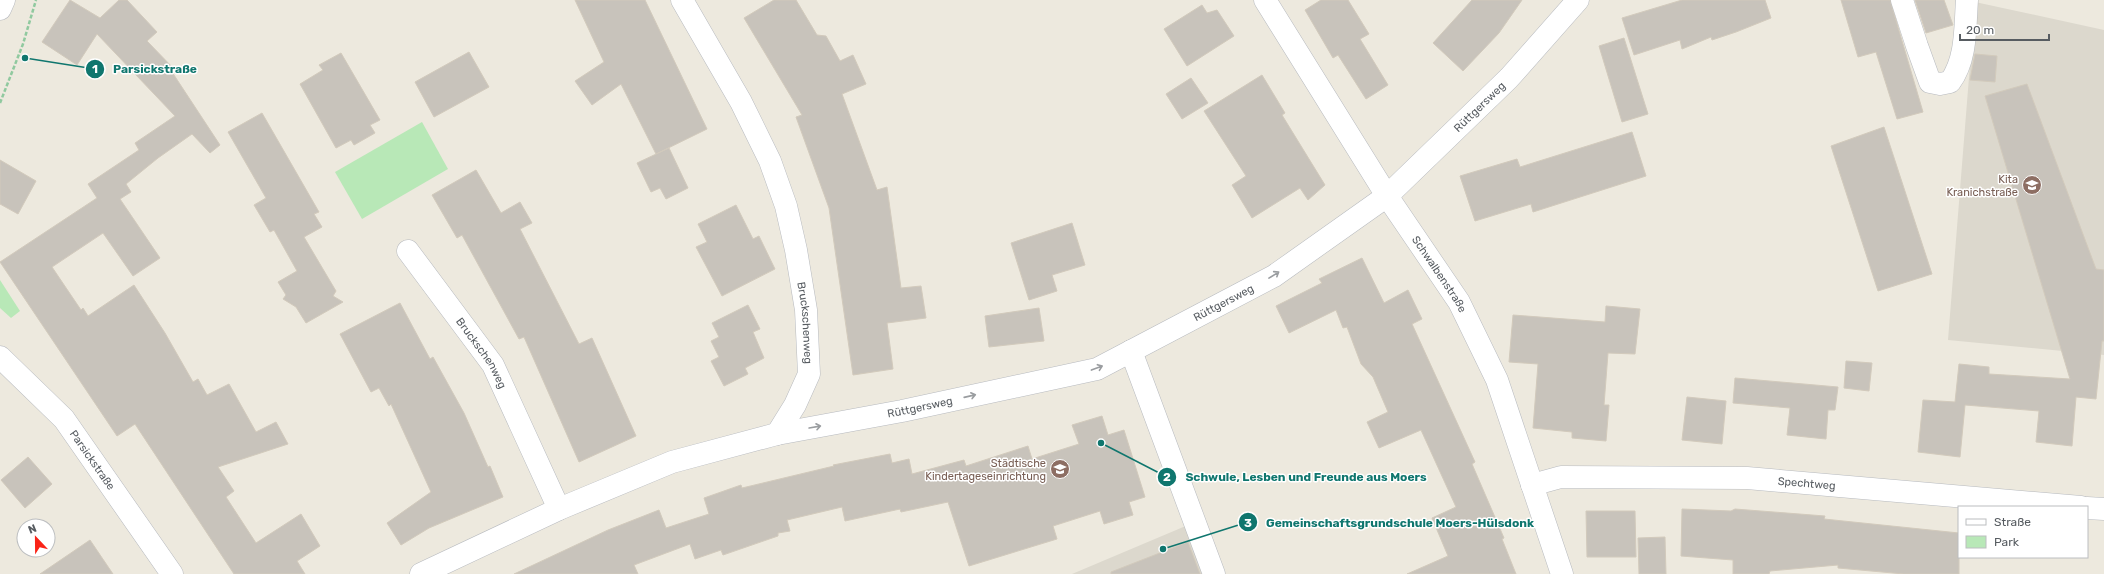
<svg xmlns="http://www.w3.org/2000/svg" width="2104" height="574" viewBox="0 0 2104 574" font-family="Rubik,sans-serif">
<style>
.education{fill:#dcd8cd}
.green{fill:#b8e8b7}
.building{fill:#c8c3bb;stroke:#d2cabc}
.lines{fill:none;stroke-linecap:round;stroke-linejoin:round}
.minor-casing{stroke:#b7babf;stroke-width:23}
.path{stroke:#90c99f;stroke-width:2.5;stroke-dasharray:4 2;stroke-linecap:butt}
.minor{stroke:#fff;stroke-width:22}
.oneway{stroke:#9a9da0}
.labels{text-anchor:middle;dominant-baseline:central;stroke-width:3;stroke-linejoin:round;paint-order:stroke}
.street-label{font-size:11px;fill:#575c61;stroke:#fff}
.education-label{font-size:11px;fill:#785e54;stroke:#fff;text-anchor:end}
.leader{fill:none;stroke:#0f766e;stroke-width:1.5}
.callout-dot{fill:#0f766e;stroke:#fff;stroke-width:1.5}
.mark-label{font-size:12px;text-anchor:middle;font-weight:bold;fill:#fff}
.callout-label{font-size:12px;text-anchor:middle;font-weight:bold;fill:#0f766e;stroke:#fff;stroke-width:3;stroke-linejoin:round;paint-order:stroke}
</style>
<rect width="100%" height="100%" fill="#ede9de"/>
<!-- education -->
<g class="education">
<path d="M1975,2L2104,30V355L1948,340Z"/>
<path d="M1188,525L1205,574H1072Z"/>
</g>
<!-- green -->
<g class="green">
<path d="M422,122L448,169L362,219L335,172Z"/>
<path d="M0,280L20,311L11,318L0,308Z"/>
</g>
<!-- building -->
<g class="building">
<path d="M70,0L100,18L119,0H127L157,32L147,41L175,70L172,72L220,145L210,153L192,134L158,158L126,184L131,192L120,199L160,258L133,276L103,233L52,267L81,310L83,308L88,316L134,285L165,333L193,382L198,379L207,395L229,384L256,432L276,422L288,444L218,467L234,491L226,497L256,543L301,514L320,546L297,561L305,574H234L135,424L117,436L0,262L97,198L88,184L139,150L135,143L175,116L97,34L77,65L42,42Z"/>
<path d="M575,0H645L707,129L656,154L621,84L592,105L575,81L604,62Z"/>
<path d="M774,0H796L817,35L826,36L840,61L853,55L866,84L842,94L877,190L887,187L901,288L921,286L926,318L887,323L893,369L853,375L829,208L796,117L802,115L744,18Z"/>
<path d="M1321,0H1348L1369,34L1360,39L1388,85L1366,99L1338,55L1333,58L1305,10Z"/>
<path d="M1472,0H1522L1499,33L1463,71L1433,43Z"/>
<path d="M1682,0H1765L1771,18L1736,32L1712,40L1711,37L1682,49L1680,40L1634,55L1622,18Z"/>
<path d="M1841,0H1890L1923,112L1897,119L1876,52L1858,57Z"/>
<path d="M1915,0H1944L1953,25L1926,33Z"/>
<path d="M1202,5L1207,13L1217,10L1234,36L1187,66L1164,29Z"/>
<path d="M1624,38L1648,114L1622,122L1599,46Z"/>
<path d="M469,52L489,87L434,117L415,82Z"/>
<path d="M341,53L380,120L370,125L375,133L354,145L351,140L336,148L300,84L323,70L319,65Z"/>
<path d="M1975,54L1997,56L1995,82L1970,80Z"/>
<path d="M1262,75L1285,113L1282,115L1325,185L1308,200L1300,188L1252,218L1232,185L1246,176L1204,111Z"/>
<path d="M1191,78L1208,103L1182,119L1166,94Z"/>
<path d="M2027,84L2096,269L2104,270V341H2102L2096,399L2076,397L2072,446L2036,442L2039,411L1965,405L1960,457L1918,452L1923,400L1955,402L1959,364L1989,367V374L2070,379L1985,96Z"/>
<path d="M262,113L319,212L314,214L322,227L304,237L336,291L333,296L343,302L306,323L296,307L283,299L286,295L278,282L297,271L274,230L270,232L254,205L266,198L228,132Z"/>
<path d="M1884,127L1932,274L1878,291L1831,146Z"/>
<path d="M1632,132L1646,176L1533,212L1531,204L1475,221L1460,176L1517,159L1520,167Z"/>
<path d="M669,148L688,188L666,199L660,188L651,192L637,163Z"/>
<path d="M0,160L36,181L18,214L0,204Z"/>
<path d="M476,170L501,213L520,202L532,223L520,229L579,344L592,338L636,436L579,462L524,337L519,339L462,235L457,238L432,195Z"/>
<path d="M736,205L753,239L759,236L775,269L722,296L696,247L707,242L698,224Z"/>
<path d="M1072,223L1085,265L1052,275L1057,291L1029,300L1011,243Z"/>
<path d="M1362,258L1384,303L1408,290L1422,319L1412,324L1475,462L1472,464L1504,538L1502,539L1516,574H1407L1448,556L1432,518L1456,507L1421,430L1379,448L1367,422L1388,412L1373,377L1361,364L1347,327L1343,328L1336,310L1289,333L1276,306L1322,283L1319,279Z"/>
<path d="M400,303L430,359L433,357L464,413L488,467L490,466L503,497L429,528L401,545L387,523L431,492L391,404L389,406L379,388L371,392L340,334Z"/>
<path d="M748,305L760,329L753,332L764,358L745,368L748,374L724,386L711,361L719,357L711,341L719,337L712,323Z"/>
<path d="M1606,306L1640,309L1635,354L1608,353L1604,405H1609L1606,441L1572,438V432L1533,428L1538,364L1509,362L1513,315L1605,322Z"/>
<path d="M1039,308L1044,341L989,347L985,316Z"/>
<path d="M1846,361L1872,363L1869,391L1844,388Z"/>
<path d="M1735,378L1838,387L1835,410H1828L1826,439L1787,435L1790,408L1733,403Z"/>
<path d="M1687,397L1726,401L1722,444L1682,440Z"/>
<path d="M1102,416L1108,435L1124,430L1145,497L1129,502L1133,515L1104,524L1100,511L1053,526L1057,539L969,566L948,502L901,512L900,509L845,521L842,507L787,520L790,531L778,533V536L723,555L721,550L695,559L690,544L634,565L638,574H514L608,530L659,510L666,528L709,514L704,498L741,485L742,488L834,466L833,465L890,454L892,463L909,459L912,474L964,460L966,466L1028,446L1032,459L1079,444L1072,425Z"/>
<path d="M28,457L52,484L25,508L1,480Z"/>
<path d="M1682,509L1731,511L1735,509L1825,516L1824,519L1959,533V574H1904L1838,568V565L1770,571L1769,574H1733V560L1681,556Z"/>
<path d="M1586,511H1635L1636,557H1587Z"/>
<path d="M1665,537L1666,574H1639L1638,538Z"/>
<path d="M90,540L113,574H40Z"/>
<path d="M1188,542L1200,574H1111V572Z"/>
</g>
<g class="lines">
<!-- minor casing -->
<g class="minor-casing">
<g id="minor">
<path id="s1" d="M682,0L741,102L770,161L786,206L796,250L806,310L809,374L795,405L777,434"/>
<path id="s2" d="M1265,0L1387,196L1459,302L1497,380L1562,574"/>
<path d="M1902,0L1917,46L1930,82L1940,84L1950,82C1967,59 1965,26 1967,0"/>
<path d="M0,9L4,0"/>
<path id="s3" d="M408,251L493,365L559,509"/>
<path d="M1131,351L1214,574"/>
<path id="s4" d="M0,357L64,419L172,574"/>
<path id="s5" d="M1532,485L1561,477L1747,478L2081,507"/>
<path d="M2087,508L2104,509"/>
<path id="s6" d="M421,574L559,509L672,462L777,434L902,411L1097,369L1274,276L1387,196L1509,78L1578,0"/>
</g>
</g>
<!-- path -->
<path class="path" d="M0,103L23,44L36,0"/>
<!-- minor -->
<use href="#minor" class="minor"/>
</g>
<!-- one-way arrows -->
<defs><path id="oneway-shaft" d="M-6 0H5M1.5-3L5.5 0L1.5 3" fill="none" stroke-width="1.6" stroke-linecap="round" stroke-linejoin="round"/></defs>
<g class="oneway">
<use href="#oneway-shaft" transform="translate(1274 275) rotate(-32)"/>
<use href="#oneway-shaft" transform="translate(1097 368) rotate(-20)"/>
<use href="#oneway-shaft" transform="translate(970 396) rotate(-13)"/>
<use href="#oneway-shaft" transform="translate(815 427) rotate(-10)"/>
</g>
<!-- icons -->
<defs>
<g id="school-disc" transform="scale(1)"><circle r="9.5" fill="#8d6e63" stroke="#fff"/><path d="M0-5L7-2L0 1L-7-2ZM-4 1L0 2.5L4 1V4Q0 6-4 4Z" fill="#fff"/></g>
</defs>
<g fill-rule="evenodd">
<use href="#school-disc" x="2032" y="185"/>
<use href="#school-disc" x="1060" y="469"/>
</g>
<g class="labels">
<!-- street labels -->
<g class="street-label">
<text stroke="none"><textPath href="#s6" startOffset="1177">Rüttgersweg</textPath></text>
<text stroke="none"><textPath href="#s2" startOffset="325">Schwalbenstraße</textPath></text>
<text stroke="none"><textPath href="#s6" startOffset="853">Rüttgersweg</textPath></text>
<text stroke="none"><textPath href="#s1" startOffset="350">Bruckschenweg</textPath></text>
<text stroke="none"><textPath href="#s3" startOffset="126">Bruckschenweg</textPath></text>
<text stroke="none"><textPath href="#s6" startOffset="529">Rüttgersweg</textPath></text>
<text stroke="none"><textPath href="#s4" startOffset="139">Parsickstraße</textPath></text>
<text stroke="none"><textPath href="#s5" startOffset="276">Spechtweg</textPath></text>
</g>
<!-- education labels -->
<g class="education-label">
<text x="2018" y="179">Kita<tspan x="2018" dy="13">Kranichstraße</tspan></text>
<text x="1046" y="463">Städtische<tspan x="1046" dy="13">Kindertageseinrichtung</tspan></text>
</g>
</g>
<!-- callouts -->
<path class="leader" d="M25 58L95 69M1101 443L1167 477M1163 549L1248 522"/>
<g class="callout-dot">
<circle cx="25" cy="58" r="4"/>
<circle cx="1101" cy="443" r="4"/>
<circle cx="1163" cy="549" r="4"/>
<circle cx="95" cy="69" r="10"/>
<circle cx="1167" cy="477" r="10"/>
<circle cx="1248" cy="522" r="10"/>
</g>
<g class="mark-label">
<text x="95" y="73">1</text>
<text x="1167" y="481">2</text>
<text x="1248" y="527">3</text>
</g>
<g class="callout-label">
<text x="155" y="73">Parsickstraße</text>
<text x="1306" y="481">Schwule, Lesben und Freunde aus Moers</text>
<text x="1400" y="527">Gemeinschaftsgrundschule Moers-Hülsdonk</text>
</g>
<!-- legend -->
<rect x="1958" y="506" width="130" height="52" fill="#ffffff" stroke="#bcbec0"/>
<rect x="1966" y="519" width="20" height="6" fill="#ffffff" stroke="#bcbec0"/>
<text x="1994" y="526" font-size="12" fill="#575c61">Straße</text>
<rect x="1966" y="536" width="20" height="12" fill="#b8e8b7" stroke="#bcbec0"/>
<text x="1994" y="546" font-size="12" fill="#575c61">Park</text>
<!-- north arrow -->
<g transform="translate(36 538) rotate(338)"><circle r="19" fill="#ffffff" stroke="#bcbec0"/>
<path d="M0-3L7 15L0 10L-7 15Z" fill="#fa2317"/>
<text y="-6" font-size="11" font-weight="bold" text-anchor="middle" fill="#575c61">N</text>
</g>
<!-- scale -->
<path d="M1960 34v6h89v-6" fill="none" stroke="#575c61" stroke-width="2"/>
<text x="1966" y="34" font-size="12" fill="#575c61" stroke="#ffffff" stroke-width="3" paint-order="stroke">20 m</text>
</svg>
